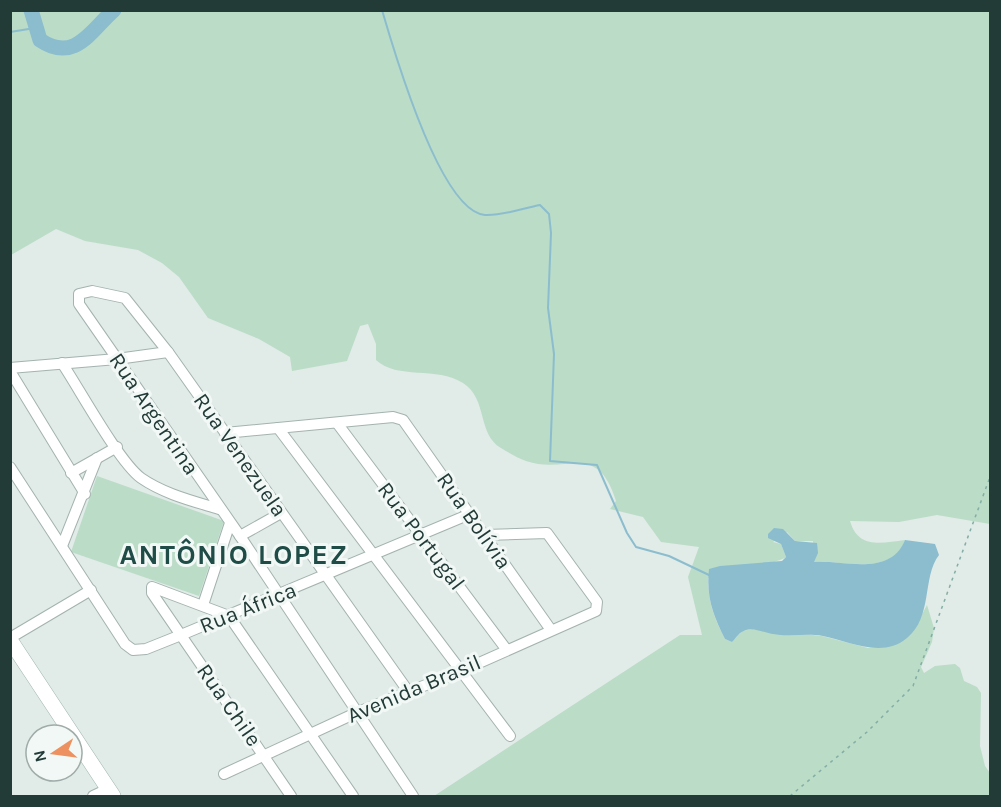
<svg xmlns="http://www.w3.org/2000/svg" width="1001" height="807" viewBox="0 0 1001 807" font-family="Karla,sans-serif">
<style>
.green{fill:#bbdcc7}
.water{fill:#8bbdce}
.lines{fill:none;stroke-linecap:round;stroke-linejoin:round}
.stream{stroke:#8bbdce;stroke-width:2}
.river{stroke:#8bbdce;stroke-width:15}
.minor-casing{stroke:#a4b3af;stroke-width:12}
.secondary-casing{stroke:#a0b6b1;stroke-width:16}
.path{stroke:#83ada5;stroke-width:1.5;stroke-dasharray:3 4.5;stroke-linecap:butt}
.minor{stroke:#fff;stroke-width:10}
.secondary{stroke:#fff;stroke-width:15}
.labels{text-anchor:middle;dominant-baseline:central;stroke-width:6;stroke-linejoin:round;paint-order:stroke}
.street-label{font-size:22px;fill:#223b37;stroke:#f2f8f5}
.district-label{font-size:28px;font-weight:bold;letter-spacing:1.5px;fill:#1f4c46;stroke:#f2f8f5}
</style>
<rect width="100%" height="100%" fill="#e1ebe8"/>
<!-- green -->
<g class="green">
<path d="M120,10L990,11V524L937,515L899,522L850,521C858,549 881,543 905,540C892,577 843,560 814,562L813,541H795L787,532L773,542L781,544L786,557C780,563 722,574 708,578C708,602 714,618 725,639L732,642L742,631L752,629L822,636L868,648L883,646L899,643L915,628L927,605L934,628L932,642L921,667L924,673L935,666L955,664L960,668L964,681L977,687L981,693L980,746L985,766L990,773V796H434L680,635H702L688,577L699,547L661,542L643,517L610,509L616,501C597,440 567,475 526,461C518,458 509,453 501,448C477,434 488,399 463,383C437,366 397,380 376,360V344L368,324L360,326L347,361L292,371L290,357L259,339L208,318L179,277L162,263L138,250L85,241L56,229L11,255V11H34L33,18L54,52C81,47 100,29 120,10Z"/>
<path d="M38,11H110C86,32 44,72 38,11Z"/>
<path d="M97,476L224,521L199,596L71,552Z"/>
</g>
<!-- water -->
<g class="water">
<path d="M34,10L38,11C44,72 86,31 110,11H120C99,29 81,47 54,52C39,42 33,28 34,10Z"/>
<path d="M774,528L783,529L795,541L817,543L818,553L814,562C845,560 890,577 905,540L935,544L939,555C922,577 933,617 907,638C882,659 849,641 823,636C807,633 789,637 773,634C764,633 754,627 746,630C739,632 737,637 732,642L725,639C713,615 706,597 709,569L720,566L782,561L786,557L781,544L768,538V534Z"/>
</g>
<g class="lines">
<!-- stream -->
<g class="stream">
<path d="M382,10C394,51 440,211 485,215C502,216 524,208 540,205L549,214L551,233L548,308L554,354L550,461L597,465L627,533L636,547L669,556L709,575"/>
<path d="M10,32L35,28"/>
</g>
<!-- river -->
<path class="river" d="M31,10L40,40C75,64 92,29 114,10"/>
<!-- minor casing -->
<g class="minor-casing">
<g id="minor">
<path d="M62,363C80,390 119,462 141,478C164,494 193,501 219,509"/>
<path d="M10,368L117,359L168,352"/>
<path d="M10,371L85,494"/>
<path d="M337,423L506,649"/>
<path d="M278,428L510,736"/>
<path d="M225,433L393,417L403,420L551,630"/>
<path d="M10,467L125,644L133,650L146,649L181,635L470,514"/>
<path d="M71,473L117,447"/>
<path d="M240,536L281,513"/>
<path d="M62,546L97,458"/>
<path d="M203,605L230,523"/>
<path d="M10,638L91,590"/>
<path d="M408,691L168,352L125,298L92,291L79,294V304L240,536L413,796"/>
<path d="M224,774L358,712L461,671L596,611L597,602L547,533L485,535"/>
<path d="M93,796L108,789"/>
<path d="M291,796L152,593V587L229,616L353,796"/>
</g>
</g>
<!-- secondary casing -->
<g class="secondary-casing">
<path id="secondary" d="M10,640L113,796"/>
</g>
<!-- path -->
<path class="path" d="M790,796L867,732L913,686L990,477"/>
<!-- minor -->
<use href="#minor" class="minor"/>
<!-- secondary -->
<use href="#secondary" class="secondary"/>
</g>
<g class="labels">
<!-- street labels -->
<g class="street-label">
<text transform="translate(154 414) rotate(56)">Rua Argentina</text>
<text transform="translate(240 455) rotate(55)">Rua Venezuela</text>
<text transform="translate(474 521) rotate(55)">Rua Bolívia</text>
<text transform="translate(421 536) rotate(53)">Rua Portugal</text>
<text transform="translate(248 608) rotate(-22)">Rua África</text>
<text transform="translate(414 689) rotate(-23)">Avenida Brasil</text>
<text transform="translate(229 705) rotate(55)">Rua Chile</text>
</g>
<!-- district labels -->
<g class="district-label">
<text x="234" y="554">ANTÔNIO LOPEZ</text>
</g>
</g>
<!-- border -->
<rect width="1001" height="807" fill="none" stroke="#223b37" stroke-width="24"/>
<!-- north arrow -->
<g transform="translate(54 753) rotate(257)"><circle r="28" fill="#f2f8f5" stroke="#9faca9" stroke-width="1.5"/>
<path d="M0-4.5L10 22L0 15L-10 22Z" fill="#ec915f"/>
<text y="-9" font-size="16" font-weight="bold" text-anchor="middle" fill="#223b37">N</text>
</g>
</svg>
